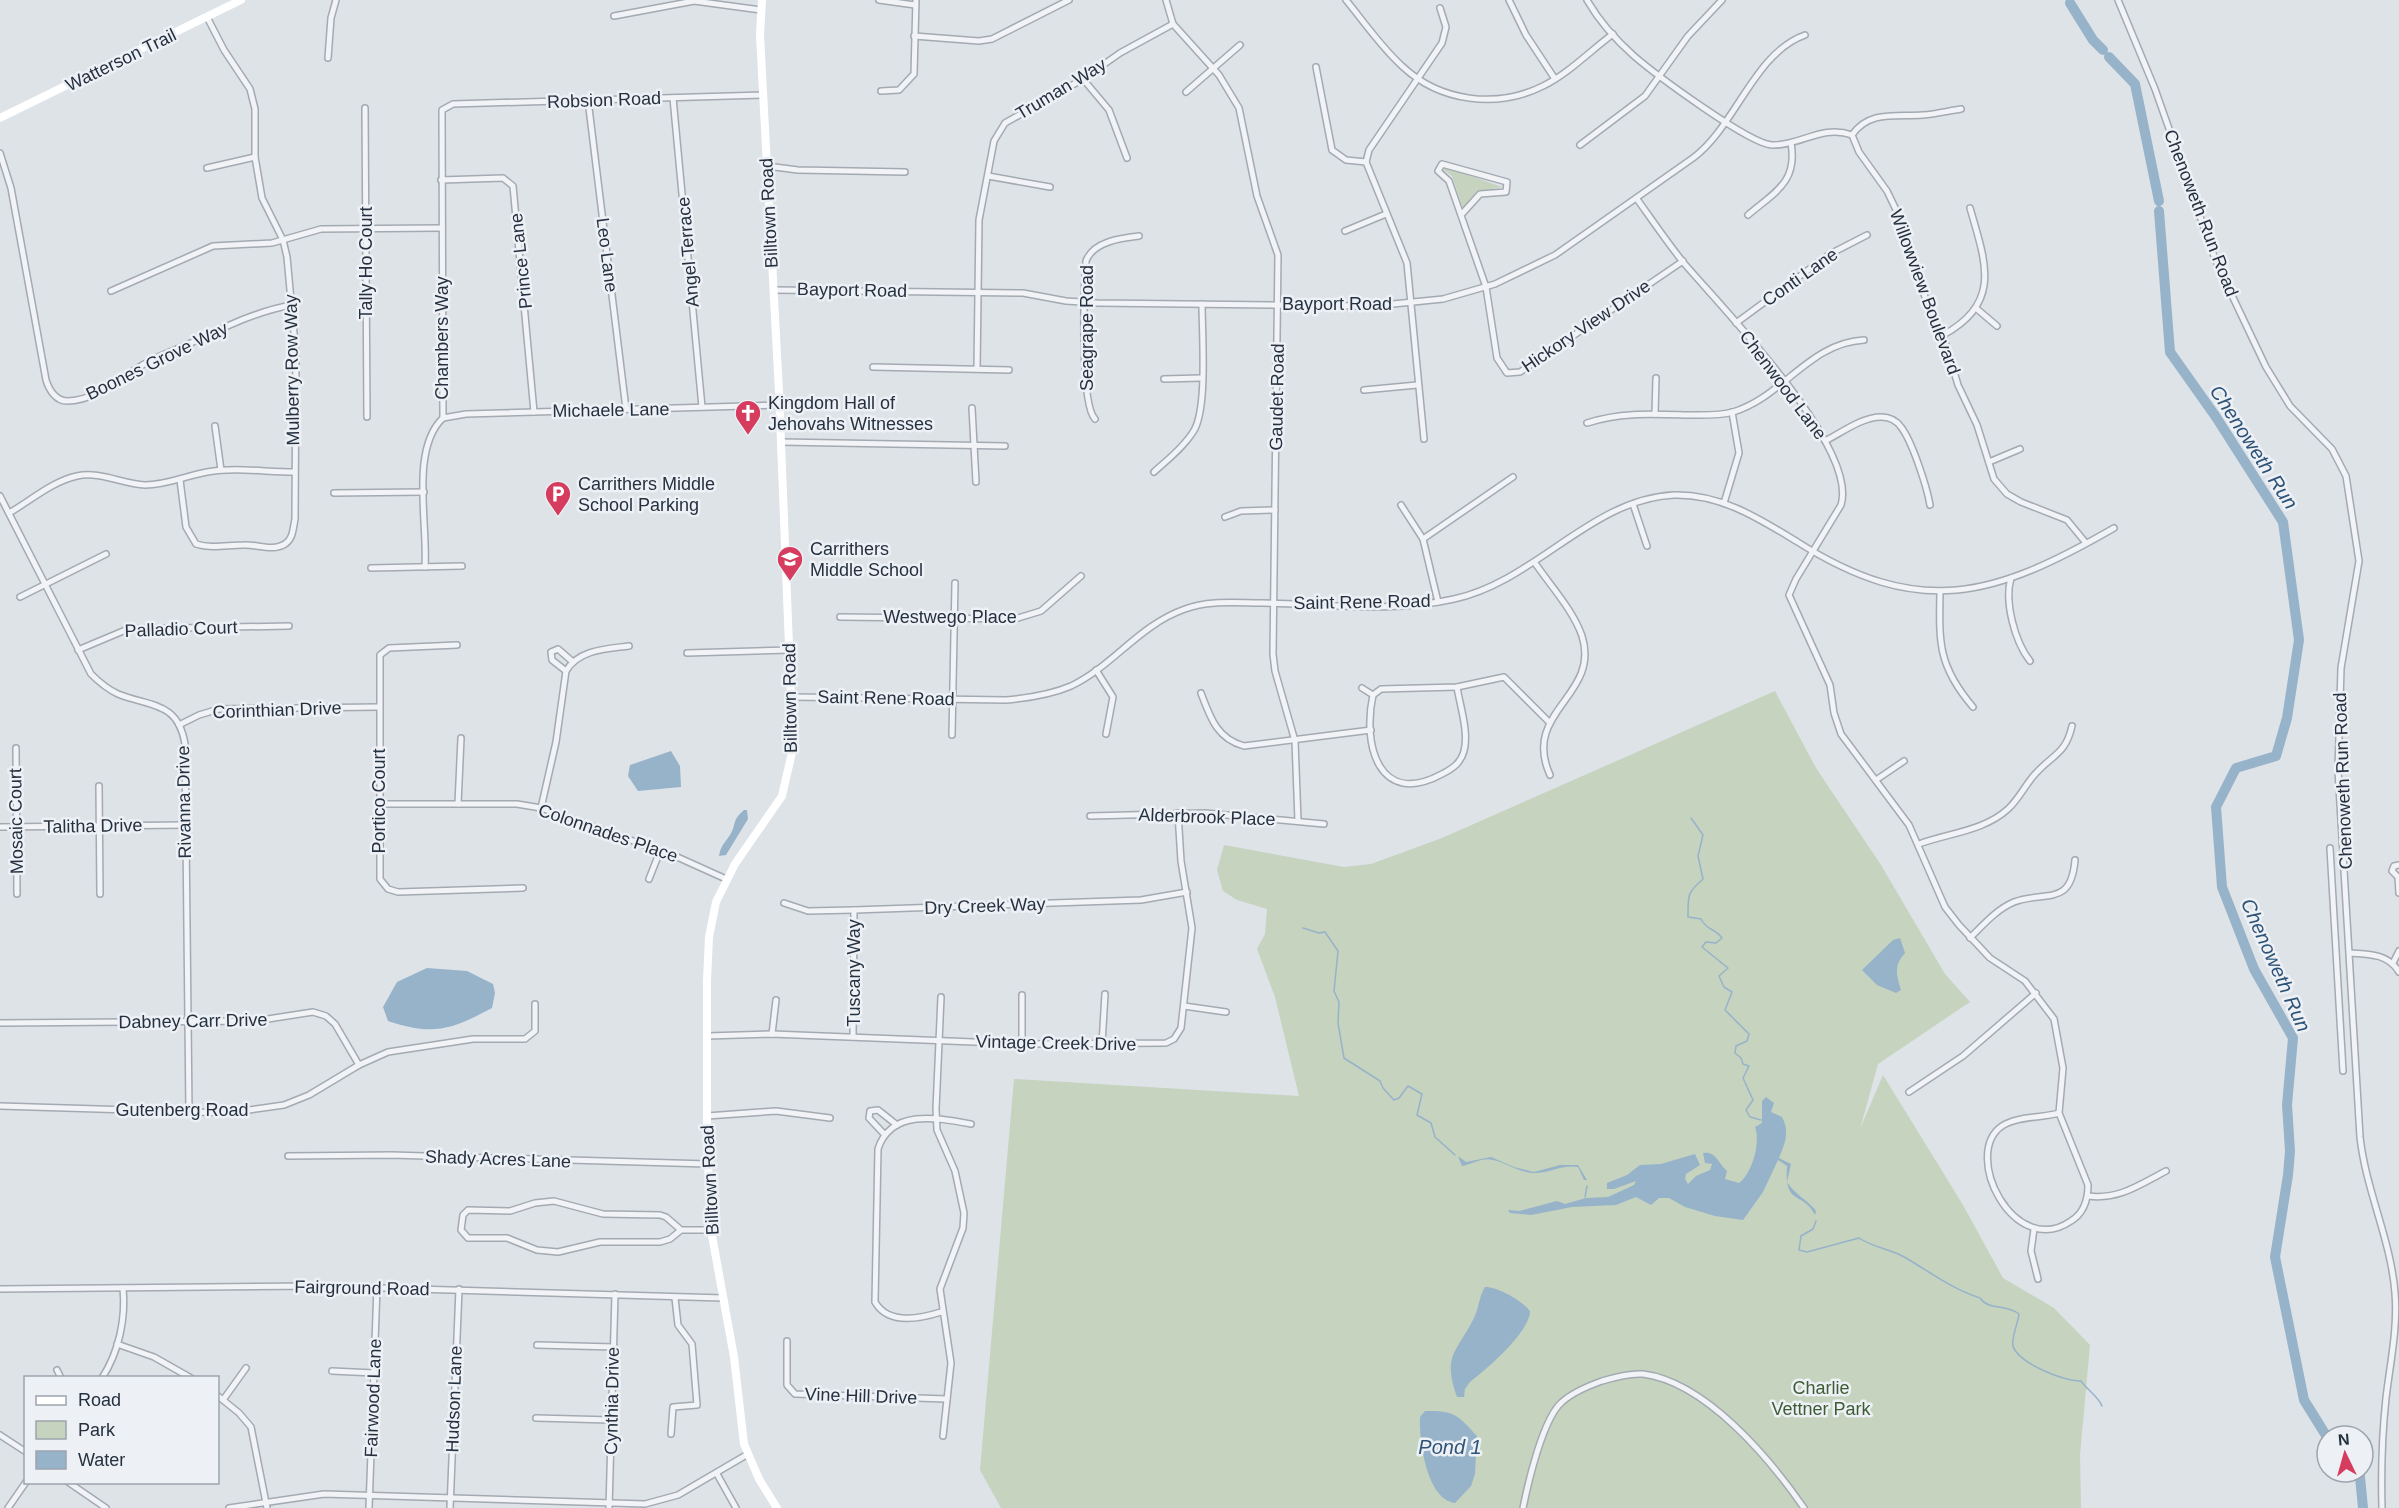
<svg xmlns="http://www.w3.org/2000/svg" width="2399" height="1508" viewBox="0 0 2399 1508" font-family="Arial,sans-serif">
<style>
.green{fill:#c5d3bf}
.water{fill:#97b3ca}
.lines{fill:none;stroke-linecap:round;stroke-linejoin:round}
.stream{stroke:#97b3ca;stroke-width:1.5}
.river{stroke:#97b3ca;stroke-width:10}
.minor-casing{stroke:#a3aab2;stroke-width:8}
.minor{stroke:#f1f3f6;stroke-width:5}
.secondary{stroke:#fff;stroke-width:8}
.labels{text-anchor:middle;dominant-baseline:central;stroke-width:5;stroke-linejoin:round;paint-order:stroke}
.street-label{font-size:18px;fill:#263140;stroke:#edf1f6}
.poi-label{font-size:18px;fill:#263140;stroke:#edf1f6;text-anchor:start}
.park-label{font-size:18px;fill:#3d5c33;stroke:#edf1f6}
.water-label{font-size:20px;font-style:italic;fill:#2f5376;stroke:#edf1f6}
</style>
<rect width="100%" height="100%" fill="#dee3e8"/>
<!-- green -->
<g class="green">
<path d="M1445,167L1502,187L1476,192L1463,208L1452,176L1444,170Z"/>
<path d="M1775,691L1816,768L1881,865L1945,974L1970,1002L1878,1064L1860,1129L1883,1075L1963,1205L2003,1278L2054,1308L2090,1345L2080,1455L2081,1508H1001L980,1470L1014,1079L1299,1096L1275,997L1257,949L1265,934L1267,909L1237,900L1223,891L1217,870L1224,845L1344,867L1371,864L1442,838Z"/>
</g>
<!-- water -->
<g class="water">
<path d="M671,751L680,766L681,787L638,791L628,776L630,765Z"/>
<path d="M744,810H747L748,819L726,855L719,856C721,845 724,844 730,835C737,824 731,821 744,810Z"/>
<path d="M1900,938L1905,953C1893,966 1897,976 1901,990L1896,993L1877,985L1862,970L1893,940Z"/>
<path d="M427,968L467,971L493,984L495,993L492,1008C451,1030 433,1036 388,1021L383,1007L397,982Z"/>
<path d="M1766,1097L1774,1103L1771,1112L1782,1117C1790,1132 1785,1143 1779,1158L1791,1164L1787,1182C1795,1195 1807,1199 1816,1211L1815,1215C1802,1190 1784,1207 1787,1166L1778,1160L1763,1192L1743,1220L1715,1216L1685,1207L1669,1198H1659L1651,1205L1636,1197L1616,1205L1572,1207L1531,1215L1510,1213L1508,1210L1519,1211L1557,1201L1565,1204L1586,1198L1608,1197L1634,1185L1636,1181L1614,1189H1607V1183L1627,1175L1640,1165L1661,1164L1695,1154L1700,1165L1686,1174L1685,1179L1688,1184L1696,1176L1710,1170L1712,1164L1705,1163L1703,1153C1716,1151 1718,1163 1727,1171L1725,1179L1739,1183C1752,1174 1761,1142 1755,1127L1762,1123V1101Z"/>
<path d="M1458,1156L1466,1162L1491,1157L1514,1167L1534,1172L1560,1165H1578L1587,1180H1584L1578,1167C1562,1164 1549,1174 1533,1173C1518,1172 1507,1163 1493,1160C1483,1157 1472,1164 1462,1166Z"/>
<path d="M1485,1287C1499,1287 1522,1301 1530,1311C1530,1332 1487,1369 1470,1382L1465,1389L1464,1397H1457C1442,1355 1457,1352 1474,1318C1479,1308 1479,1296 1485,1287Z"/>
<path d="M1425,1411C1454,1410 1458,1415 1477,1436L1475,1474L1471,1486L1455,1503C1426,1499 1419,1439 1420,1417Z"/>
</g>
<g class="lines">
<!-- stream -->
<g class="stream">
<path d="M1691,818L1703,835L1698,856L1703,879C1687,893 1688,895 1688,917L1701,919C1707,931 1715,928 1722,938L1716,943L1706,942L1702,947L1728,968L1719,976L1724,987L1732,992L1725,1010L1749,1034L1747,1041L1736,1046L1735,1053L1741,1058L1743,1064L1749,1066L1743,1078L1753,1100L1746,1110L1750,1117L1761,1120"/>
<path d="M1303,928L1319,933L1325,932L1338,951L1334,991L1339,1002L1338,1023L1344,1058L1380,1081L1383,1088L1394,1100L1399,1098L1408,1086L1422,1094L1417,1115L1431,1123L1435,1137L1455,1155"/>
<path d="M1585,1197L1587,1186"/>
<path d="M1816,1221L1813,1229L1801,1236L1799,1250L1807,1252L1859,1238C1874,1248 1891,1249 1906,1258C1930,1272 1952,1289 1980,1298C1989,1311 2005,1303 2019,1314C2018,1323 2011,1339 2013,1346C2018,1363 2065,1382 2081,1381C2088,1391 2098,1396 2102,1406"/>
</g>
<!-- river -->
<g class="river">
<path d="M2070,3L2093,40L2103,50"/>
<path d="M2109,57L2135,84L2159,201"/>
<path d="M2159,211L2170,352L2216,417L2283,522L2299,640L2287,718L2276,756L2236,768L2216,807L2222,887L2254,969L2293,1038L2287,1105L2290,1151L2288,1175L2275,1257L2304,1400L2327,1437"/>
<path d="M2356,1472L2360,1477L2363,1508"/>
</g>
<!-- minor casing -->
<g class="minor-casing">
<g id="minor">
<path d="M879,0L915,5"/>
<path d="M1166,0L1173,24L1219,75L1239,108L1257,196L1278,255L1273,654L1275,671L1295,741L1298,821"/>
<path d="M1346,0C1364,22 1381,47 1402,66C1440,102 1497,109 1543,86C1568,74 1590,51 1613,34"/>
<path d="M1509,0L1526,35L1555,79"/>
<path d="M1587,0C1599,21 1616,40 1634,56C1655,74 1749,144 1772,145C1800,146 1822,124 1852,135L1859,152L1887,191L1901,220L1925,297L1943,335L1958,385L1977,425L1994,479L2007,494L2021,502L2067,520L2086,543"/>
<path d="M2118,0L2155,89L2215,259L2237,306L2266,367L2290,406L2332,449L2346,476L2359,561L2341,668L2338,770L2360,1137C2366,1191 2391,1240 2395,1293C2398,1328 2390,1364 2386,1398C2382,1435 2381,1471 2382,1508"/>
<path d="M614,16L694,1L761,10"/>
<path d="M914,36L979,41L992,39L1069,0"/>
<path d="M328,58L331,18L336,0"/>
<path d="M1316,67L1332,150L1346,160L1366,162"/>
<path d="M1083,79L1109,110L1127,158"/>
<path d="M881,91L899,90L914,74L916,0"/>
<path d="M1186,92L1240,45"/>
<path d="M673,98L702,407"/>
<path d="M588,100L626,409"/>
<path d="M365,108L367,417"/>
<path d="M1852,135C1869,110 1897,117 1923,115C1936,114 1948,111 1961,109"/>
<path d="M1580,145L1645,96L1688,36L1722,0"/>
<path d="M0,153L11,188L46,380C49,390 56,401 67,401C97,401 122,376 146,363C161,355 177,349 193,342C225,327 257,311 292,305"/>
<path d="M767,166L798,170L905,172"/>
<path d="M207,168L255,157"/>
<path d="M988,176L1050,187"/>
<path d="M441,180L503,178L513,186L534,412"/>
<path d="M1637,199C1652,220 1667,242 1683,262C1721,307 1859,447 1841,505L1796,579L1789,595L1830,685L1834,713L1841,734L1909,825L1945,907L1959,925L1990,958L2025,981L2054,1019L2063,1068L2059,1113L2088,1185C2088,1200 2084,1213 2071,1221C2014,1260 1961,1154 2002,1126C2017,1116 2042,1118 2059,1113"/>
<path d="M1461,215L1480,194L1506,192L1507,182L1442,164L1438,171L1449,181L1486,287L1497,358L1507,373L1520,372L1683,261"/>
<path d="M1748,215C1775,192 1798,182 1791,143"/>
<path d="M1345,231L1386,214"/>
<path d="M774,290L1023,293L1066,301L1097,303L1373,306L1443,299L1495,284L1555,255L1693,158C1736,126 1754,53 1805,35"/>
<path d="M111,291L213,246L272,243L321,229L441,228"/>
<path d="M1977,309L1997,326"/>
<path d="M1736,323L1830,254L1867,235"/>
<path d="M1943,335C2003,303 1985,261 1970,208"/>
<path d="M873,367L1009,370"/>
<path d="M977,369L979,220L994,141L1005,123L1083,79L1120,53L1173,24"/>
<path d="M1164,379L1201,378"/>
<path d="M1364,390L1417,385"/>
<path d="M972,408L976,482"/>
<path d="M1655,414L1656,378"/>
<path d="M443,418L466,414L779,405"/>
<path d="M1095,419C1080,404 1084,287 1086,261C1093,242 1120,238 1139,236"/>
<path d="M1587,423C1621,412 1653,414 1687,415C1702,415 1719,416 1733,412C1783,397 1809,343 1864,340"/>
<path d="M215,426L221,470"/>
<path d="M1424,439L1407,263L1366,162L1369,150L1442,43L1446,27L1440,8"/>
<path d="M1825,441C1841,433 1862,417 1881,417C1888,417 1896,420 1901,427C1912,441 1927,487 1930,505"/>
<path d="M781,442L1005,446"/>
<path d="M1989,462L2020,449"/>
<path d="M1154,472C1167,460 1183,448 1193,432C1208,411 1202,332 1202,304"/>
<path d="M180,480L186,527L196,544C212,549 227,545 243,545C257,544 272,552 285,544C293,539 293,529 295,519L296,355L287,257L283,240L262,198L255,157V109L250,89L224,50L207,17"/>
<path d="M334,493L424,492"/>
<path d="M0,496L91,674C99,682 107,689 118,694C150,707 178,701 185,744L189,1112"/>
<path d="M1724,503L1739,453L1732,412"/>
<path d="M1633,504L1647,546"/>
<path d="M1401,505L1423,539L1438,602"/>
<path d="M9,513C30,501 53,481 77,476C100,471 122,484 145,485C167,485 185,476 207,472C236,467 265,472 294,472"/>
<path d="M1225,517L1241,511L1275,510"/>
<path d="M1423,539L1513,477"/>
<path d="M1535,563C1550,585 1573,610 1582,636C1601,696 1521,711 1550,775"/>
<path d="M425,567C428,524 410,449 443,418L442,110L453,104L763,95"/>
<path d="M371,568L462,566"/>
<path d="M2011,578C2004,602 2015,642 2030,661"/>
<path d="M1940,592C1939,643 1938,666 1973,707"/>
<path d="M20,597L106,554"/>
<path d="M840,617L1015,619L1041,611L1081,576"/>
<path d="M457,645L389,648L380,655V879L388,889L398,892L523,888"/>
<path d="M78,650L128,629L289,626"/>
<path d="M687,653L790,650"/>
<path d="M1096,670L1113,697L1106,734"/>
<path d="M566,671L552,660L551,652L558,649L573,662"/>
<path d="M1362,688L1373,695"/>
<path d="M1201,693C1210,717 1217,739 1244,746L1371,730"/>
<path d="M1373,695C1362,745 1379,808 1442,774C1452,769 1461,763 1464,751C1469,732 1460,706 1457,687"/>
<path d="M1373,695L1381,689L1457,687L1504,677L1549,722"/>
<path d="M792,697L1006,700C1029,698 1050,695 1071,686C1113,666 1139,625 1185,609C1209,600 1236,603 1262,603C1325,604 1392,613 1454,599C1536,581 1591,499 1674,495C1721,494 1758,518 1796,541C1920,620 1994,597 2114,528"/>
<path d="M179,725L199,715L219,709L378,707"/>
<path d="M952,735L955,583"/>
<path d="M16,748L17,894"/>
<path d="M1876,780L1904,761"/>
<path d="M99,786L100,894"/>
<path d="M379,804H517L541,808L675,856L726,879"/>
<path d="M458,804L461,738"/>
<path d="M541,808L556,742L566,671C579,649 607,649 629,646"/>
<path d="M1090,816L1205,813L1324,824"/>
<path d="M0,827L185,825"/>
<path d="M1919,844C1949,833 1984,831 2008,809C2020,798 2026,783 2037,772C2054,754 2066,753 2072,726"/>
<path d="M2330,848L2343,1071"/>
<path d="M2399,865L2394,866L2392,871L2398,877L2399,893"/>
<path d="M649,879L660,851"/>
<path d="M784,903L808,911L854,910L1141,900L1187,892"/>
<path d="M1970,938C1983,925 1997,909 2014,902C2045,890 2071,908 2075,860"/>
<path d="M2350,953C2369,954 2389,954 2399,972"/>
<path d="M2393,963L2399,951"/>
<path d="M941,997L936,1109L937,1130L955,1171L964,1213L963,1228L940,1289L951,1363L943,1436"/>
<path d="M1184,1006L1226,1012"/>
<path d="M0,1023L255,1021L313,1012L326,1016L335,1024L359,1065"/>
<path d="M772,1034L776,1000"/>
<path d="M707,1036L772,1034L1022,1044L1166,1043L1174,1039L1181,1028L1192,928L1181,861L1178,813"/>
<path d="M853,1037L854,910"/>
<path d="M1022,1044V995"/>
<path d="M1102,1044L1105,994"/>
<path d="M1909,1092L1963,1056L2036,993"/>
<path d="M0,1106L228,1113L284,1105L309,1095L359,1065L388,1052L473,1039H525L535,1031V1004"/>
<path d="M707,1116L776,1111L830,1118"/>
<path d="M885,1135L869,1118L870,1111L878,1110L897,1125"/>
<path d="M288,1156L391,1155L708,1164"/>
<path d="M2088,1196C2119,1200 2139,1185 2166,1171"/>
<path d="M2034,1229L2031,1251L2038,1279"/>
<path d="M681,1230L670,1239L660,1242H600L558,1252L537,1250L507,1238H468L461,1230L463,1215L468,1210L510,1211L535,1203L554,1201L603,1214L660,1215L666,1217L681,1230H711"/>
<path d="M0,1289L314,1286L723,1298"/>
<path d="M941,1312C919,1319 888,1325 875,1302L878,1149C891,1108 939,1118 971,1124"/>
<path d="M787,1341V1385L795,1394L947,1399"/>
<path d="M117,1344L154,1357L191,1378"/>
<path d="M537,1345L614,1347"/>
<path d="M57,1370L61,1378"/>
<path d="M332,1371L374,1373"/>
<path d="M102,1378C119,1352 126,1318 123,1288"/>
<path d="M218,1396L239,1413L251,1427L267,1508"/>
<path d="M223,1400L246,1368"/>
<path d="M536,1418L611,1420"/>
<path d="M671,1434L673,1407L697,1405L692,1344L678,1325L675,1298"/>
<path d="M0,1435L26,1452"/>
<path d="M717,1474L736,1508"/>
<path d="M68,1482L106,1508"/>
<path d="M8,1508L26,1482"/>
<path d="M229,1508L324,1494L645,1504L678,1495L748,1454"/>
<path d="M369,1508L377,1287"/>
<path d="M450,1508L459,1289"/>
<path d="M609,1508L615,1294"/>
<path d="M1523,1508C1528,1483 1543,1418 1562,1402C1573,1392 1588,1386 1602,1381C1615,1377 1629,1373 1643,1374C1706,1382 1770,1459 1804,1508"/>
</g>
</g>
<!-- minor -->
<use href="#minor" class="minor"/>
<!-- secondary -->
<g class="secondary">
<path d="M762,0L760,35L779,392L793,748L782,796L735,864L716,902L709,937L707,981V1142L711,1230L734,1357L744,1444L759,1479L777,1508"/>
<path d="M0,118L241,0"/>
</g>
</g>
<!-- icons -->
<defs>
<g id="church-pin" transform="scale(1.35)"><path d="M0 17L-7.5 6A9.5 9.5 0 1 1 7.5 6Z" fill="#d53c5d" stroke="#edf1f6"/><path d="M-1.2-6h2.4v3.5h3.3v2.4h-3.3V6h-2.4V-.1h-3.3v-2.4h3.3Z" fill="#fff"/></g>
<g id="parking-pin" transform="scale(1.35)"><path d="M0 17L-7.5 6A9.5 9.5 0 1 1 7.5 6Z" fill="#d53c5d" stroke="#edf1f6"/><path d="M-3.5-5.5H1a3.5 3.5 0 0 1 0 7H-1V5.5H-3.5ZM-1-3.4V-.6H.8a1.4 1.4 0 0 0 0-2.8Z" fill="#fff"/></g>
<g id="school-pin" transform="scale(1.35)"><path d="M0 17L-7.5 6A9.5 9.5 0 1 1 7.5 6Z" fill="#d53c5d" stroke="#edf1f6"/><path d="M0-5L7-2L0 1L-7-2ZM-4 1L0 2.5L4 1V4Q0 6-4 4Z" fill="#fff"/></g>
</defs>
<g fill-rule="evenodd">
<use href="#church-pin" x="748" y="413"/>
<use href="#parking-pin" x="558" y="494"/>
<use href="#school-pin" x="790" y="559"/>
</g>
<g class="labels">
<!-- street labels -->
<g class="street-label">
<text transform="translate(121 60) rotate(-26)">Watterson Trail</text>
<text transform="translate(1061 89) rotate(-31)">Truman Way</text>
<text transform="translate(604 100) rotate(-2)">Robsion Road</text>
<text transform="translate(769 213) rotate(-93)">Billtown Road</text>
<text transform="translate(2201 213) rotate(69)">Chenoweth Run Road</text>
<text transform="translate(688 252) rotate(-95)">Angel Terrace</text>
<text transform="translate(607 255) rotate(83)">Leo Lane</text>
<text transform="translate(521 261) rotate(-96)">Prince Lane</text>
<text transform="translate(366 263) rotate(-90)">Tally Ho Court</text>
<text transform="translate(1800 277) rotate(-35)">Conti Lane</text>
<text transform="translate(852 290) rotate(1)">Bayport Road</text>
<text transform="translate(1925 292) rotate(70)">Willowview Boulevard</text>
<text x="1337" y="304">Bayport Road</text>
<text transform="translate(1586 326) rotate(-34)">Hickory View Drive</text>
<text transform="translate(1087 328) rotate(-90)">Seagrape Road</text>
<text transform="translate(442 338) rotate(-90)">Chambers Way</text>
<text transform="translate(157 361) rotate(-26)">Boones Grove Way</text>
<text transform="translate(292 370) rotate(-91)">Mulberry Row Way</text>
<text transform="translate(1783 385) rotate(53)">Chenwood Lane</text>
<text transform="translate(1277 397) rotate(-89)">Gaudet Road</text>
<text transform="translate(611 410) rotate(-1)">Michaele Lane</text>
<text transform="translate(1362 602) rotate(-1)">Saint Rene Road</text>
<text x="950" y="617">Westwego Place</text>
<text transform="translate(181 629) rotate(-2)">Palladio Court</text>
<text transform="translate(790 698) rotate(-91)">Billtown Road</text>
<text transform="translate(886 698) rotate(1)">Saint Rene Road</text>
<text transform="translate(277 710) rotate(-2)">Corinthian Drive</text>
<text transform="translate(2343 781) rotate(-92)">Chenoweth Run Road</text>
<text transform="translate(379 801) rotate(-90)">Portico Court</text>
<text transform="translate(184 802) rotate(-91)">Rivanna Drive</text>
<text transform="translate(1207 817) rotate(2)">Alderbrook Place</text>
<text transform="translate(16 821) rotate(-91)">Mosaic Court</text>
<text transform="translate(93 826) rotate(-1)">Talitha Drive</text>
<text transform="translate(608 833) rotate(19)">Colonnades Place</text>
<text transform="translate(985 906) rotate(-2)">Dry Creek Way</text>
<text transform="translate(854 973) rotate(-90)">Tuscany Way</text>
<text transform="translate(193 1021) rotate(-1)">Dabney Carr Drive</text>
<text transform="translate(1056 1043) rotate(1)">Vintage Creek Drive</text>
<text x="182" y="1110">Gutenberg Road</text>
<text transform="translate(498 1159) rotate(2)">Shady Acres Lane</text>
<text transform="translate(710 1180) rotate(-93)">Billtown Road</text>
<text transform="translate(362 1288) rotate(1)">Fairground Road</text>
<text transform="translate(861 1396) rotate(2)">Vine Hill Drive</text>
<text transform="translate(373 1398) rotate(-88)">Fairwood Lane</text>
<text transform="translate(454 1399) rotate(-88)">Hudson Lane</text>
<text transform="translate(612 1401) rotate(-89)">Cynthia Drive</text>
</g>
<!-- poi labels -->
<g class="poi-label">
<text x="768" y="403">Kingdom Hall of<tspan x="768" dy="21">Jehovahs Witnesses</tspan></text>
<text x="578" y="484">Carrithers Middle<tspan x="578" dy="21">School Parking</tspan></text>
<text x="810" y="549">Carrithers<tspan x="810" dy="21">Middle School</tspan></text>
</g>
<!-- park labels -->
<g class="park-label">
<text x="1821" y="1388">Charlie<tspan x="1821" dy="21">Vettner Park</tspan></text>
</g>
<!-- water labels -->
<g class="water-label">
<text transform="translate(2254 447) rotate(57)">Chenoweth Run</text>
<text transform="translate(2276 965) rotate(66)">Chenoweth Run</text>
<text x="1450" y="1447">Pond 1</text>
</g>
</g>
<!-- legend -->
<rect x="24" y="1376" width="195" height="108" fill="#edf1f6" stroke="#9da4ad" stroke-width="1.5"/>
<rect x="36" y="1396" width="30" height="9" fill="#ffffff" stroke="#9da4ad" stroke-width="1.5"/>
<text x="78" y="1406" font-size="18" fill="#263140">Road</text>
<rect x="36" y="1421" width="30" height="18" fill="#c5d3bf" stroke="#9da4ad" stroke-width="1.5"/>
<text x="78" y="1436" font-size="18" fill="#263140">Park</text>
<rect x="36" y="1451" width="30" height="18" fill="#97b3ca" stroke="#9da4ad" stroke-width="1.5"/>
<text x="78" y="1466" font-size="18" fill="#263140">Water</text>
<!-- north arrow -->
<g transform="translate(2345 1454) rotate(355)"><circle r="28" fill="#edf1f6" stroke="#9da4ad" stroke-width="1.5"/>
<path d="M0-4.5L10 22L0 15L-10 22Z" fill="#d53c5d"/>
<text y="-9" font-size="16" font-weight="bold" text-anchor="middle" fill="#263140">N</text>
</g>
</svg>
